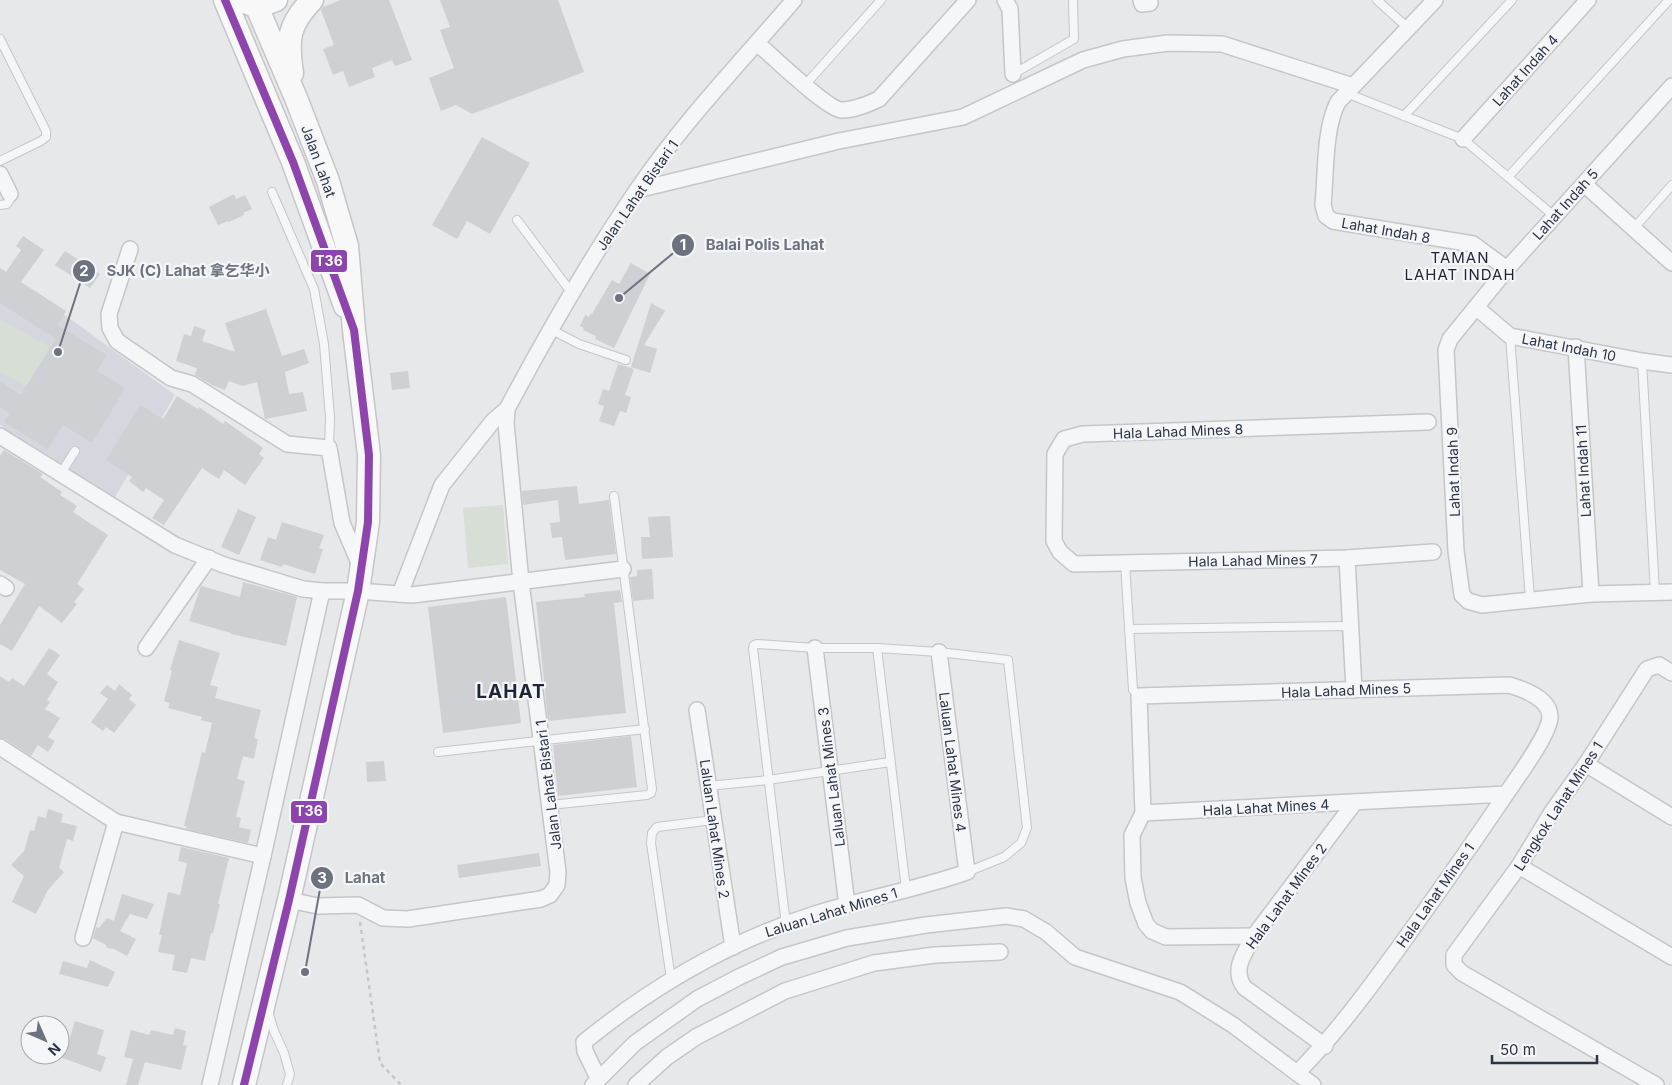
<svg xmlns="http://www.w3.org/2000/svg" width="1672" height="1085" viewBox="0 0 1672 1085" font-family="Inter,'Noto Sans SC',sans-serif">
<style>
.built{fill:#d4d7dd}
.garden{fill:#d6ded6}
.building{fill:#ced0d3}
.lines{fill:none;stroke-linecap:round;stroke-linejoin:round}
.service-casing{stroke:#c4c6c8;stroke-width:10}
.minor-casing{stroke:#c4c6c8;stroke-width:18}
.secondary-casing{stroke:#c4c6c8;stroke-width:25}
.path{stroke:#c5c6ca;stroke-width:2.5;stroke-dasharray:4 4;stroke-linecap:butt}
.service{stroke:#f5f6f7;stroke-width:8}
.minor{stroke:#f5f6f7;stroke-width:15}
.secondary{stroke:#f8f8f8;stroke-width:22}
.bus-1-casing{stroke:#f4f6f9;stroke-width:11}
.bus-1{stroke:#8e44ad;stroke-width:8}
.labels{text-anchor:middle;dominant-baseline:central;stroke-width:4.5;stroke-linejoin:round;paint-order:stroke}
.street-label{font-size:14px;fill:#2b3445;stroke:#f4f6f9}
.neighbourhood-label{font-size:15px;letter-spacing:1px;fill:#1d2536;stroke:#f4f6f9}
.district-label{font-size:19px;font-weight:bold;letter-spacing:1px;fill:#1d2536;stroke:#f4f6f9}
.leader{fill:none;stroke:#6c737f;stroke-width:2}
.callout-dot{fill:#6c737f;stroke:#f4f6f9;stroke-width:2}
.mark-label{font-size:15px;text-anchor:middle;font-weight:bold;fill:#fff}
.callout-label{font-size:15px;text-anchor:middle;font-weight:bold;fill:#6c737f;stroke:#f4f6f9;stroke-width:4.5;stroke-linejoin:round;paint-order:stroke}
.line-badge{stroke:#f4f6f9;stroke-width:2}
.badge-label{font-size:14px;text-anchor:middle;font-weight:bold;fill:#fff}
</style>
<rect width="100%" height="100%" fill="#e6e8ea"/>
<!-- built -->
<path class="built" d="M0,268L175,395L115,497L0,425Z"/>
<!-- garden -->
<g class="garden">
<path d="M0,319L50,347L27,387L0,372Z"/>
<path d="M503,505L508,564L468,568L463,508Z"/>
</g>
<!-- building -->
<g class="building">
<path d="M341,0H389L412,60L395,66L392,60L372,68L375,77L349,87L343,71L333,75L323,49L334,45L321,10L323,7Z"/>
<path d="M440,0H558L584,72L472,114L456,105L441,111L429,78L454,68L440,30L450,27Z"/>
<path d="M482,137L530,163L490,234L467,221L457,239L432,225Z"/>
<path d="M234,194L236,199L245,195L252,209L243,213L244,215L229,222L228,221L218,225L209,207Z"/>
<path d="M23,236L44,250L21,282L66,311L57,325L107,355L97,371L125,388L92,443L63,425L48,449L4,422L10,413L0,407V381L21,395L56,339L0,303V268L6,272L21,250L16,246Z"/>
<path d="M65,251L100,274L90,288L55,265Z"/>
<path d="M631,263L650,274L614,348L595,339L596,336L583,330L584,328L580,326L585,315L589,317L590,314H592L612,280L619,284Z"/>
<path d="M651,303L665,311L644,345L657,349L650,373L631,367Z"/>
<path d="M266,309L282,356L304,349L309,363L285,372L289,394L303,392L307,411L265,419L257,382L243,386L229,381L225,390L212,385L195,375L197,368L176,361L184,334L191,336L194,326L206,330L202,341L235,352L225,323Z"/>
<path d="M618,364L634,369L625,395L631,397L626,413L620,411L614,426L599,421L604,406L598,404L603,389L609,391Z"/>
<path d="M408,371L410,388L392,390L390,373Z"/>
<path d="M177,396L198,409L199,407L223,424L225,421L263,448L259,454L264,458L245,485L224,470L219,479L202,468L164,525L152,518L164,500L146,488L143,492L129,481L132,477L106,460L140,405L163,419Z"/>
<path d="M4,450L43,474L40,477L62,492L60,495L77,506L73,512L108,535L77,584L84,589L74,602L77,604L62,623L39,606L12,651L0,644V625L25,584L0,570V456Z"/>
<path d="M577,486L579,504L609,500L616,554L565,560L562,537L552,538L550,523L560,522L558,500L523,505L522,491Z"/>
<path d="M238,509L256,517L239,555L221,547Z"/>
<path d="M670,516L673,557L642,559L641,537H650L648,517Z"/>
<path d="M282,522L324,535L319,548L323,549L315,574L283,564L282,567L260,560L268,537L276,540Z"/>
<path d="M652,569L654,599L633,601L630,577L637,576V570Z"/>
<path d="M243,582L297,597L286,646L231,634V633L189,621L201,586L240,597Z"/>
<path d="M620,590L622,602L614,603L626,713L548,721L536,602L585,597L584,594Z"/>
<path d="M506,597L521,723L443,733L428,607Z"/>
<path d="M179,640L220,653L210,685L218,687L215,698L261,710L254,738L258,739L254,759L243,756L237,779L245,781L236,817L241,818L239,827L251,830L248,843L186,829L187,826H184L202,752L205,753L212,723L201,720L202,717L168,708L170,703L164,701L172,671L170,670Z"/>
<path d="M49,648L60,655L47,674L58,682L47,700L50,702L45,709L60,718L48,737L55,741L48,752L38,745L31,756L5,739L0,738V676L9,682L12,678L24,686Z"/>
<path d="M119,684L132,695L129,699L136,705L114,733L106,727L103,731L91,722L108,699L100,693L107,685L115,691Z"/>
<path d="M631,736L637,787L558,796L553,745Z"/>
<path d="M384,761L386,781L367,782L366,762Z"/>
<path d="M48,809L63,814L61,822L77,826L73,841L67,839L59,868L64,872L48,890L36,914L12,902L24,876L11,865L24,851L30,830L34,831L38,816L46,818Z"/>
<path d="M181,847L229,858L218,904H220L213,933H211L205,961L191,958L187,973L172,970L175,955L158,952L162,935H159L168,892L180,895L187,863L178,861Z"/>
<path d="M539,853L541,866L459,878L457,865Z"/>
<path d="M122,894L154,904L147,919L130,914L120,931L136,939L127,956L112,948L111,949L106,947V945L93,938L96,927L99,928L107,918L114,921Z"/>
<path d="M90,960L115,972L108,987L59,974L63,961L87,968Z"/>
<path d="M75,1021L104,1030L97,1054L106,1057L101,1072L60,1057V1041L68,1044Z"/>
<path d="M175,1028L186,1031L183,1045L187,1046L181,1070L145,1062L138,1085H126L133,1059L124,1057L131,1030L149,1035L151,1030L173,1035Z"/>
</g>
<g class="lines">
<!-- service casing -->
<g class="service-casing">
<g id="service">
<path d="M1377,0L1408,28"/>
<path d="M0,39L46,131V137L41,141L0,161"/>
<path d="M1013,74L1074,39L1073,0"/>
<path d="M805,85L881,0"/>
<path d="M1346,93L1463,139L1554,216"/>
<path d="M1404,116L1512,0"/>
<path d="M1508,177L1669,0"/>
<path d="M272,192L314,289L324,344L330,417L329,448"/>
<path d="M0,205L7,204L10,199V194"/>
<path d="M517,220L571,292"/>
<path d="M1634,228L1672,185"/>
<path d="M550,329L579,344L626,360"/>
<path d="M1510,336L1530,599"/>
<path d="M1642,361L1655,592"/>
<path d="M61,473L75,451"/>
<path d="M1125,563L1133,690L1139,696"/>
<path d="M1129,629L1351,626"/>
<path d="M877,648L906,889"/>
<path d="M438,752L645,729"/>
<path d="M708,786L768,780L890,762"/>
<path d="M550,805L647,795L651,793L652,789L614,496"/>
<path d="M786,925L753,648L754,645L757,644L815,648H877L939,652L1008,660L1027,828L1021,843L1004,857L967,872"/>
<path d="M671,979L651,843L652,833L657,827L713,820"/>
<path d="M268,1011L274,1031L284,1053L290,1074L287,1085"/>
</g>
</g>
<!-- minor casing -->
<g class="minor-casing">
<g id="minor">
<path d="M1005,0L1010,9L1013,74"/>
<path d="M1141,0L1142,4L1150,3"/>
<path d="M1435,0L1338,102C1324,128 1326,175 1323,205L1326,216L1333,221L1473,244L1507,269"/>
<path d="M757,43C771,55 828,110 842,110C855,110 868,104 879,99L968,0"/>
<path d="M1672,86L1507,269L1450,339L1446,350L1456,551L1462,595L1468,601L1482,605L1591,594L1672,592"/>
<path d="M1463,139L1588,0"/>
<path d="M0,174L10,194"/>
<path d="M1584,184L1672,263"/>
<path d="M637,190L839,141L963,117L1083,60L1123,49L1168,43L1222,44L1353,86"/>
<path d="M130,249L109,314L110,328L117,341L171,378L192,384L287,444L329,448L342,523L360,565"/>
<path d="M1477,308L1510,336L1642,361L1672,365"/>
<path d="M1576,347L1591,594"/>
<path d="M1428,422L1083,434L1064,439L1055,454L1054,541L1060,552L1074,564L1347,558L1433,552"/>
<path d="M0,436L175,545L224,565L303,589L322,591H358L412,595L623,569"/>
<path d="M1347,558L1354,690"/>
<path d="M0,584L6,588"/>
<path d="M400,594L442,485L493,421L507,409C547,334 589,260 637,190C683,122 741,62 794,0"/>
<path d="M146,648L209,558"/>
<path d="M815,648L847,905"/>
<path d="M697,710L733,947"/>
<path d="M0,747L116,822L263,856"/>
<path d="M1586,764L1672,817"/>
<path d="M1143,813L1132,835L1133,878L1138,903L1146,924L1152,931L1166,937L1254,936"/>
<path d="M1519,866L1672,957"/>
<path d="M289,900L318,906L358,905L383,918L408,919L541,899L550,895L557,885L558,872L521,582L506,423L507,409"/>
<path d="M83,938L116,822"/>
<path d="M1325,1046L1245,988C1231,971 1244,953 1254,936L1355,802"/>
<path d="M1297,1073C1336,1034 1368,990 1400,946C1433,900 1466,853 1498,806C1510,787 1548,738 1550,718C1551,699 1523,689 1509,685L1139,696L1143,813L1506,794"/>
<path d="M598,1078L585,1051L584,1042C653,986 732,940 818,913C867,898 918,889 967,872L939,652"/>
<path d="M210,1085L263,856L322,591"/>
<path d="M593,1085L635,1043L697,999L739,977L782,957L847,938L926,925L1006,916L1024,919L1046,932L1075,957L1180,992L1233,1025L1313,1085"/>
<path d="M636,1085L667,1057L696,1037L785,991L874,963L935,955L1000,952"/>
<path d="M1656,1085L1462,973L1454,965V955L1519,866L1552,812L1586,764L1647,669L1659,665L1672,673"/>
</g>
</g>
<!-- secondary casing -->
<g class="secondary-casing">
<g id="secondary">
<path d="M225,0L293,162L345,306"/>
<path d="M243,1L257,7L276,0"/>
<path d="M292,73C287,39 288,25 312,0"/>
<path d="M244,1085L289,900L358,591L368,522L369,455L354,330L347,246L328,181L296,98L254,0"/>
</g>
</g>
<!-- path -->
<path class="path" d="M360,922L380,1063L401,1085"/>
<!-- service -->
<use href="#service" class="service"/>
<!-- minor -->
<use href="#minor" class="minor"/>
<!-- secondary -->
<use href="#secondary" class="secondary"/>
<!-- bus-1 casing -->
<g class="bus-1-casing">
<path id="bus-1" d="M225,0L293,162L354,330L369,455L368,522L358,591L289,900L244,1085"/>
</g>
<!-- bus-1 -->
<use href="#bus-1" class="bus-1"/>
</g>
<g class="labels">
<!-- street labels -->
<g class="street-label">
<text transform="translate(1525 70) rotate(-48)">Lahat Indah 4</text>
<text transform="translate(319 161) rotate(70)">Jalan Lahat</text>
<text transform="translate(637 195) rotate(-55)">Jalan Lahat Bistari 1</text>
<text transform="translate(1565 204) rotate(-48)">Lahat Indah 5</text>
<text transform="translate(1386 230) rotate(10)">Lahat Indah 8</text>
<text transform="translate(1569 347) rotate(11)">Lahat Indah 10</text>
<text transform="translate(1178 431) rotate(-2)">Hala Lahad Mines 8</text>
<text transform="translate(1583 471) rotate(-93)">Lahat Indah 11</text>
<text transform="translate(1453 472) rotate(-92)">Lahat Indah 9</text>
<text transform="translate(1253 560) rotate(-1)">Hala Lahad Mines 7</text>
<text transform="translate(1346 690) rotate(-2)">Hala Lahad Mines 5</text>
<text transform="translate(953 762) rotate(83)">Laluan Lahat Mines 4</text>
<text transform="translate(831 777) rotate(-97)">Laluan Lahat Mines 3</text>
<text transform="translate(548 785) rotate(-97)">Jalan Lahat Bistari 1</text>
<text transform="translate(1558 806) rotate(-57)">Lengkok Lahat Mines 1</text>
<text transform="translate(1266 807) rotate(-3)">Hala Lahat Mines 4</text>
<text transform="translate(715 829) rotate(82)">Laluan Lahat Mines 2</text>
<text transform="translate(1435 895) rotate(-55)">Hala Lahat Mines 1</text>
<text transform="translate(1286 896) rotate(-54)">Hala Lahat Mines 2</text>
<text transform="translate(831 912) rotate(-17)">Laluan Lahat Mines 1</text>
</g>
<!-- neighbourhood labels -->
<g class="neighbourhood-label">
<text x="1460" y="257">TAMAN<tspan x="1460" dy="17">LAHAT INDAH</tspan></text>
</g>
<!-- district labels -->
<g class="district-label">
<text x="511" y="691">LAHAT</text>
</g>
</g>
<!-- callouts -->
<path class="leader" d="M619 298L683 245M58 352L84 271M305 972L322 878"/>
<g class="callout-dot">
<circle cx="619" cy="298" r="5"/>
<circle cx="58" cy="352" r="5"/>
<circle cx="305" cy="972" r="5"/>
<circle cx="683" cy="245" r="12"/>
<circle cx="84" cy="271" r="12"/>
<circle cx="322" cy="878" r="12"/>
</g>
<g class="mark-label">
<text x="683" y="250">1</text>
<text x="84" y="276">2</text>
<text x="322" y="883">3</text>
</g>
<g class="callout-label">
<text x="765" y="250">Balai Polis Lahat</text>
<text x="188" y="276">SJK (C) Lahat 拿乞华小</text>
<text x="365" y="883">Lahat</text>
</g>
<g class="line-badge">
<rect x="310" y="249" width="38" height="24" rx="5" fill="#8e44ad"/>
<rect x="290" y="800" width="38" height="24" rx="5" fill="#8e44ad"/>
</g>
<g class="badge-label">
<text x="329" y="266">T36</text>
<text x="309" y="816">T36</text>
</g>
<!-- north arrow -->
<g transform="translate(45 1040) rotate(135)"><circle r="24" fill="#f4f6f9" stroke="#a4a8b1"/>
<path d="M0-4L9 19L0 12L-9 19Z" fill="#6c737f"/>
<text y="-8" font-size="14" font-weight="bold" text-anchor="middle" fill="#2b3445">N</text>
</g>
<!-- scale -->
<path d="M1492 1055v8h105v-8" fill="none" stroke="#2b3445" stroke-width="2.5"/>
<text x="1500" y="1055" font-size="15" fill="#2b3445" stroke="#f4f6f9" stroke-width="4" paint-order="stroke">50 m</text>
</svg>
